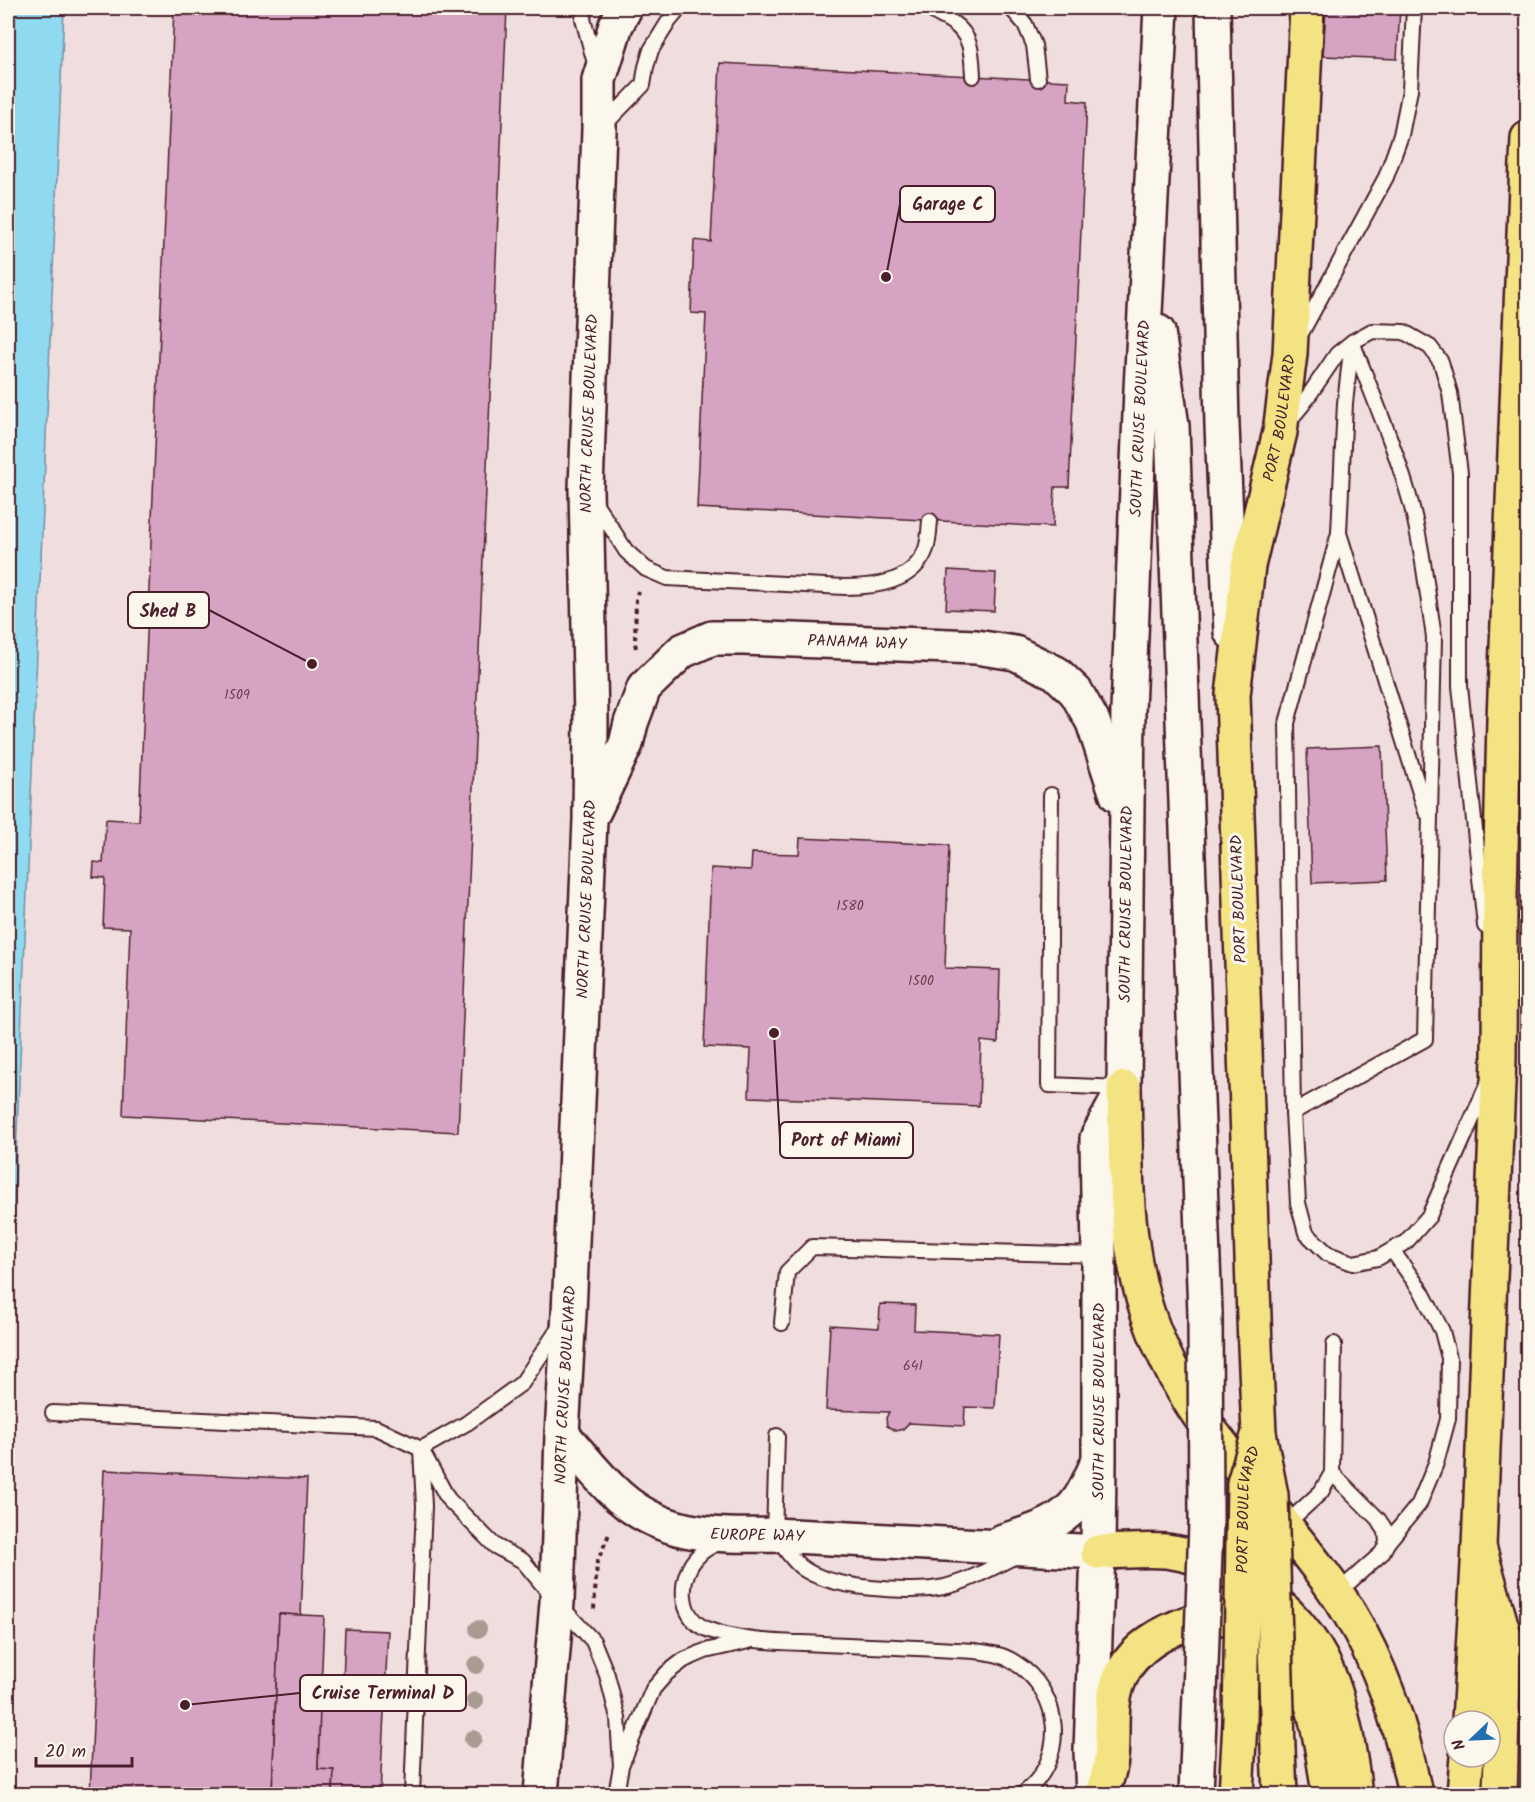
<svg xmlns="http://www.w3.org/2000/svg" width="1535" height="1802" viewBox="0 0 1535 1802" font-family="Kalam,sans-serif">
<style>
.built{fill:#f0dedf;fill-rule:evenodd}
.water{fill:#8fdaf0;stroke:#738fa1;stroke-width:1.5}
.building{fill:#d6a4c2;stroke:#4a1f2b;stroke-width:1.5}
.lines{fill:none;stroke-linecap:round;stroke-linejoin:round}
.lane-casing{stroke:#4a1f2b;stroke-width:18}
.secondary-casing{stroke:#4a1f2b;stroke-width:38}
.primary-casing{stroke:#4a1f2b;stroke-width:38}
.highway-casing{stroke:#4a1f2b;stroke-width:38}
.path{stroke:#4a1f2b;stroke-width:4;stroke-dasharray:4.5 4.5;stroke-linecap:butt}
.lane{stroke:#fbf7ec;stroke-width:14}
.secondary{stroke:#fbf7ec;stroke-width:33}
.primary{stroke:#f4e382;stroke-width:33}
.highway{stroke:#f4e382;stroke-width:33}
.secondary-bridge-casing{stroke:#4a1f2b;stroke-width:38;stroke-linecap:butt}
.primary-bridge-casing{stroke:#4a1f2b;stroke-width:38;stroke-linecap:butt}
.highway-bridge-casing{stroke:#4a1f2b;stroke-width:38;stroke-linecap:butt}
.secondary-bridge{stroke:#fbf7ec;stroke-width:33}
.primary-bridge{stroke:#f4e382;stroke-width:33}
.highway-bridge{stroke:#f4e382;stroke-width:33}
.tree{fill:#a99b92}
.labels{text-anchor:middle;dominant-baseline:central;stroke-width:6;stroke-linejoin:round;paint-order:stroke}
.number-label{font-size:14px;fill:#6d4051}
.street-label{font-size:16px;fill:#4a1f2b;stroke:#fbf7ec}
.leader{fill:none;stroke:#4a1f2b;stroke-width:2}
.callout-dot{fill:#4a1f2b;stroke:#fbf7ec;stroke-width:2}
.callout{fill:#fbf7ec;stroke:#4a1f2b;stroke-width:2}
.callout-label{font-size:18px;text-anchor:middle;font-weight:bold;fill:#4a1f2b}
</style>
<rect width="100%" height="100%" fill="#fbf7ec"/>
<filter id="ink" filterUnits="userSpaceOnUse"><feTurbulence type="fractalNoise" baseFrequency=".0167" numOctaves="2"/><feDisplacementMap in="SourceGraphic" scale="12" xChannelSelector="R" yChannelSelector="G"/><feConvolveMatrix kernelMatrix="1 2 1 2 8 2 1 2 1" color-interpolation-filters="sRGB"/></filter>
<g filter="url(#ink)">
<!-- built -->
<path class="built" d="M64,8H1527V1794H8V1346ZM1454,1721H1490V1757H1454Z"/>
<!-- water -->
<path class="water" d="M8,8H64L8,1346Z"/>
<!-- building -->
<g class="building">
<path d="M174,8H507L458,1132L123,1115L130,928L103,927L105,878L93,877L94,862L103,863L106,819L139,821Z"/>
<path d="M1326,8H1400L1397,59L1323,56Z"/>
<path d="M720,63L1069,81L1068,100L1087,102L1069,487H1055L1053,527L697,508L706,314L691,313L694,240L711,242Z"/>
<path d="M948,570L996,573L994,611L946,609Z"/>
<path d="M1382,746L1387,880L1312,883L1307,749Z"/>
<path d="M800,838L949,845L945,968L1000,970L998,1043L981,1041L979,1106L749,1097L751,1049L704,1047L711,868L751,870L752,853L799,854Z"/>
<path d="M880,1304L915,1305L914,1330L999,1334L995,1408L965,1407L964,1426L909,1423L903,1429L896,1431L887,1426L886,1418L889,1412L826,1410L830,1325L879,1328Z"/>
<path d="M104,1470L307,1479L301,1615L279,1614L272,1794H90Z"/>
<path d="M279,1614L324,1616L318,1769L334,1770L333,1794H272Z"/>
<path d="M345,1629L388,1631L380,1794H333L334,1770L318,1769L320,1708L342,1709Z"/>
</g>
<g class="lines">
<!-- lane casing -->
<g class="lane-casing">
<g id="lane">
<path d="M585,8L583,19L596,67"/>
<path d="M929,8C936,15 945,17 953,23C972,36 972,55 973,76"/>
<path d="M1011,8L1025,24L1034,45L1038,79"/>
<path d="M603,126L643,85L646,67L651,50L669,21L680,8"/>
<path d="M1299,337L1386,177L1401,135L1410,90L1414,8"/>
<path d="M1352,342L1345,403L1339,533L1287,723L1293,1112L1298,1203L1306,1233L1328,1254L1353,1263L1378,1258L1406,1242L1429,1216L1488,1083"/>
<path d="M1289,421L1303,404L1337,354L1352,342L1372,331L1404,332L1430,347L1441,362L1450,393L1460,473V686L1485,926"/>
<path d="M594,501L626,551L646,569L667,578L845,587C876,587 914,582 926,549C929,540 929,530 930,521"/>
<path d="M1339,533L1426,812"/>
<path d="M1051,795L1049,1085L1122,1088"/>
<path d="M1293,1112L1425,1039L1434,637C1427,591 1422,544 1410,500C1395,447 1373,396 1353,344"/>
<path d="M782,1323L787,1272L812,1247L1099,1255"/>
<path d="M53,1413L376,1428L421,1449L448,1499L495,1546L523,1561L557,1602L593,1641L607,1675L618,1718L621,1766L616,1794"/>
<path d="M777,1436L774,1535C783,1545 791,1559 801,1567C829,1589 911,1594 944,1587C970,1581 993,1567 1016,1556"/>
<path d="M1332,1473L1378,1519L1386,1531L1387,1543L1382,1553L1337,1593"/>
<path d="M1285,1525L1321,1492L1332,1473L1334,1344"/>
<path d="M719,1542C713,1545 705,1549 700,1554C677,1575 677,1619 709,1630C746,1643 786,1642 823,1644C874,1646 924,1648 975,1651C989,1653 1002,1654 1014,1662C1063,1692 1068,1759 1023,1794"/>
<path d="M1387,1543L1419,1504L1436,1463L1448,1419L1449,1358L1442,1331L1422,1292L1392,1250"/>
<path d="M622,1763L653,1689L667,1673L684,1660L705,1651L749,1641"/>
<path d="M412,1794L424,1506L421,1449L467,1423L522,1383L561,1325"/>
</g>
</g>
<!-- secondary casing -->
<g class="secondary-casing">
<g id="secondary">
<path d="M1213,8L1222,426L1231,632"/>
<path d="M1158,332L1172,426L1205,1313"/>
<path id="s1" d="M594,811L626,744L631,723L644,688L682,651L712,638H743L976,647L1015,653L1056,673L1076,692L1093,722L1117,795"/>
<path id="s2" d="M562,1434C578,1452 594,1472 611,1489C658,1537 712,1536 774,1535L1098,1552"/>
<path d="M1003,1541C1031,1532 1064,1524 1080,1498C1087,1487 1092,1475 1097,1464"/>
<path id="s3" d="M541,1794L557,1602L562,1434L569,1313L590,820L591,720L586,489L599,130V80L616,25L625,8"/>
<path id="s4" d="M1093,1794L1091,1751L1098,1552L1099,1461V1255L1097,1138L1124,1088L1128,711L1141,389L1161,8"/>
<path d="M1196,1794L1200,1694"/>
</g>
</g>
<!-- primary casing -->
<g class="primary-casing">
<g id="primary">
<path id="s5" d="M1259,1433L1255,1347L1233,695L1248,566L1280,432L1290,354L1307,8"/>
<path d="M1236,1794L1240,1722"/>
<path d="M1500,1794L1504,1635L1479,1547L1499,1059L1500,895L1504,719L1528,138"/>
</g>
</g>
<!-- highway casing -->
<g class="highway-casing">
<g id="highway">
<path d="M1124,1088C1126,1157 1124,1230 1143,1298C1156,1343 1176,1383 1203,1421C1229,1455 1256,1488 1282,1522C1306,1552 1330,1581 1350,1614C1383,1669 1403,1732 1415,1794"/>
<path d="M1098,1552C1120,1552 1144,1549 1166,1551C1193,1554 1219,1565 1243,1579C1330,1631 1343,1701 1355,1794"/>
<path d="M1469,1721L1479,1547"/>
<path d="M1278,1749L1280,1794"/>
<path d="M1102,1794C1105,1783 1110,1771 1111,1759C1114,1731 1108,1705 1120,1678C1131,1652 1155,1636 1180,1626C1206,1615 1229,1614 1254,1628C1265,1634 1278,1642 1286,1652C1316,1690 1322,1748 1329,1794"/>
<path d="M1464,1794L1467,1757"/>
</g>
</g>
<!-- path -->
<g class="path">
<path d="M636,648L635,643L636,598L638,591"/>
<path d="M594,1609L597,1562L609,1534"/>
</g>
<!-- lane -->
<use href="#lane" class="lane"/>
<!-- secondary -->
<use href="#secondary" class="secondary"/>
<!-- primary -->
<use href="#primary" class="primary"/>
<!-- highway -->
<use href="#highway" class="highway"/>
<!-- secondary-bridge casing -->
<g class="secondary-bridge-casing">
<path id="secondary-bridge" d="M1200,1694L1206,1523L1205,1313"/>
</g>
<!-- primary-bridge casing -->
<g class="primary-bridge-casing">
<g id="primary-bridge">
<path id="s6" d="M1240,1722L1244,1483L1259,1433"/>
</g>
</g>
<!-- highway-bridge casing -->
<g class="highway-bridge-casing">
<path id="highway-bridge" d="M1259,1433L1271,1495L1278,1749"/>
</g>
<!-- secondary-bridge -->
<use href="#secondary-bridge" class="secondary-bridge"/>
<!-- primary-bridge -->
<use href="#primary-bridge" class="primary-bridge"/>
<!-- highway-bridge -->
<use href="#highway-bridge" class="highway-bridge"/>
</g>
<!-- trees -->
<g class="tree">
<circle cx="478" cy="1629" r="9"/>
<circle cx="476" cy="1665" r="9"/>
<circle cx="475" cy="1701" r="9"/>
<circle cx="473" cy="1739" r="9"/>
</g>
</g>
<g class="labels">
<!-- number labels -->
<g class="number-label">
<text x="237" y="695">1509</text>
<text x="850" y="906">1580</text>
<text x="921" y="981">1500</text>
<text x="913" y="1366">641</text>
</g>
<!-- street labels -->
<g class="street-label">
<text stroke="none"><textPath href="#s3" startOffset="1382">NORTH CRUISE BOULEVARD</textPath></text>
<text stroke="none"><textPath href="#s4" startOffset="1383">SOUTH CRUISE BOULEVARD</textPath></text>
<text stroke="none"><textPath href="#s5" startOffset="1020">PORT BOULEVARD</textPath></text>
<text stroke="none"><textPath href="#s1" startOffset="364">PANAMA WAY</textPath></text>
<text transform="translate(1239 899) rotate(-92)">PORT BOULEVARD</text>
<text stroke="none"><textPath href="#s3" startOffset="896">NORTH CRUISE BOULEVARD</textPath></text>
<text stroke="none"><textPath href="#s4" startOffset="897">SOUTH CRUISE BOULEVARD</textPath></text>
<text stroke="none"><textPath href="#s3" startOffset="410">NORTH CRUISE BOULEVARD</textPath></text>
<text stroke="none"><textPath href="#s4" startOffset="393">SOUTH CRUISE BOULEVARD</textPath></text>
<text stroke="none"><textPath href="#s6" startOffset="213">PORT BOULEVARD</textPath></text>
<text stroke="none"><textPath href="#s2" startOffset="232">EUROPE WAY</textPath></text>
</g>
</g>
<!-- callouts -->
<path class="leader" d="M886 277L900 204M312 664L209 610M774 1033L780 1140M185 1705L300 1693"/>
<g class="callout-dot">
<circle cx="886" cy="277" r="6"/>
<circle cx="312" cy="664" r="6"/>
<circle cx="774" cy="1033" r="6"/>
<circle cx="185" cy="1705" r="6"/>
</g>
<g class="callout">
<rect x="900" y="186" width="95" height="36" rx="6"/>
<rect x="128" y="592" width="81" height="36" rx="6"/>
<rect x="780" y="1122" width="133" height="36" rx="6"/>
<rect x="300" y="1675" width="166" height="36" rx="6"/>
</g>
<g class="callout-label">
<text x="948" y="210">Garage C</text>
<text x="168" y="617">Shed B</text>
<text x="846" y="1146">Port of Miami</text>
<text x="383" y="1699">Cruise Terminal D</text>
</g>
<!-- margin -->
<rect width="1535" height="1802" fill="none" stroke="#fbf7ec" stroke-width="30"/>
<rect x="15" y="15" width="1505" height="1772" fill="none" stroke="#4a1f2b" stroke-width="2" filter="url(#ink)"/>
<!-- north arrow -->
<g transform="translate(1472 1739) rotate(247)"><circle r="28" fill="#fbf7ec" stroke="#b4a19f" stroke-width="1.5"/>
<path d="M0-4.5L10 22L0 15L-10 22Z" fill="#1f6fb2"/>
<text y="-9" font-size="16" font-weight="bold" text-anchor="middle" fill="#4a1f2b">N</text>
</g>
<!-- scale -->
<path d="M36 1757v9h96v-9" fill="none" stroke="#4a1f2b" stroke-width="3"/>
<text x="45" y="1757" font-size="18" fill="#4a1f2b" stroke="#fbf7ec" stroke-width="4.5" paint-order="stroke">20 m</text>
</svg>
